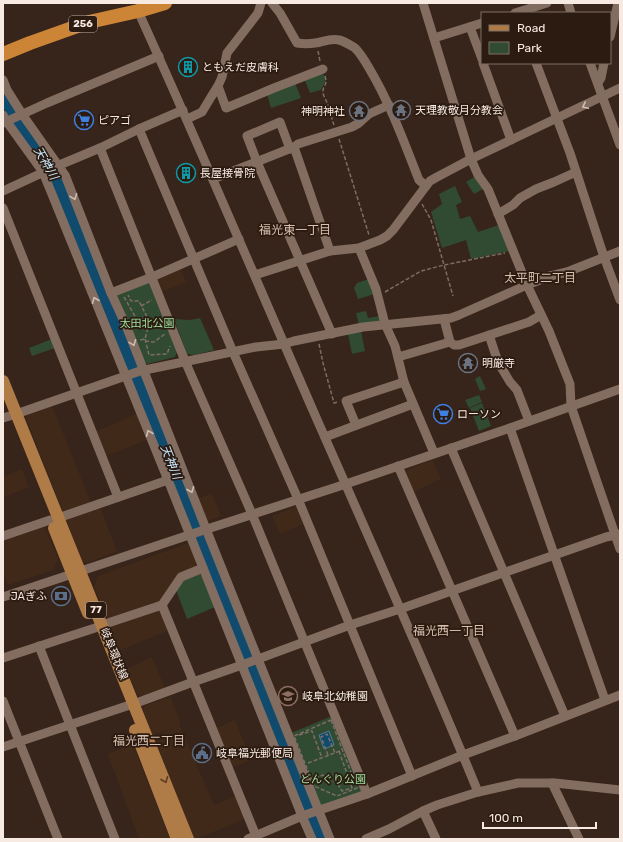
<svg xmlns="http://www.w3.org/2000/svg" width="623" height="842" viewBox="0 0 623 842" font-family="Rubik,'Noto Sans JP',sans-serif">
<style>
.built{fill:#41291a}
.green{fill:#314a32}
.water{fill:#104a6c;stroke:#557a90}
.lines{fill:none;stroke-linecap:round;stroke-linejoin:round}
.river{stroke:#104a6c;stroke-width:14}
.path{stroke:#7e6d64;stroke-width:1.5;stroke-dasharray:4 2;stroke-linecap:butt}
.minor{stroke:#836d60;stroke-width:9}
.major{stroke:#af7b47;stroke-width:12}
.highway{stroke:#cc8537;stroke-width:14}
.oneway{stroke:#cebeb5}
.oneway2{stroke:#5a3d23}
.labels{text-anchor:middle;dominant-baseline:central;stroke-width:3.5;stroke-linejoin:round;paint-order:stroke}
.shield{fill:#2c1b10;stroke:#baaca4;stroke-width:1}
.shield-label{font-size:10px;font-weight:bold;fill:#f7eae3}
.poi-label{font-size:11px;fill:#f7eae3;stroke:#2c1b10;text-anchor:start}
.park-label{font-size:11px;fill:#9ddf9e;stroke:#2c1b10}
.street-label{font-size:11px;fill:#f7eae3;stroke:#2c1b10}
.water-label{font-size:12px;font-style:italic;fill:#c6e5fb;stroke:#2c1b10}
.neighbourhood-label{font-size:12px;fill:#d8c0b2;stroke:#2c1b10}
</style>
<rect width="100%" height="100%" fill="#37241a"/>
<!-- built -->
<g class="built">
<path d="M179,267L186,282L162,292L156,277Z"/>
<path d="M52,406L91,503L63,512L26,418L27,415Z"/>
<path d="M138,413L149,439L106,456L95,432Z"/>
<path d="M432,460L441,479L413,492L405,474L407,470Z"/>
<path d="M22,469L29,487L4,497L3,494V477Z"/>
<path d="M212,493L221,516L205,522L196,499Z"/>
<path d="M296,507L303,524L280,534L272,516Z"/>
<path d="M100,508L117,551L87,563L82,561L66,519Z"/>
<path d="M44,526L58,558L53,570L8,585L3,571V539Z"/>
<path d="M188,543L196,560V568L159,603L108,620L94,587L98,576Z"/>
<path d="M159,609L170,630L118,651L109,626Z"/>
<path d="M152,657L165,688L142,696L137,694L126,669Z"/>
<path d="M171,697L181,725L180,726L214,805L235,796L245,819L196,839H194L151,738L179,726L152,735L143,710L144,706Z"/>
<path d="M235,720L251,760L231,768L214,729Z"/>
<path d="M133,744L147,781L170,839H139L108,754Z"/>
</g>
<!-- green -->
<g class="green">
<path d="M321,69L326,80L321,90L310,93L303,76Z"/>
<path d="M294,80L301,98L271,108L266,91Z"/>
<path d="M476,176L483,189L474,194L466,182Z"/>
<path d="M455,186L462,202L456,205L460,219L470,216L478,232L499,225L510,251L471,259L466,240L442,248L431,212L442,204L439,194Z"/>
<path d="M369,279L375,294L358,299L354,288L357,283Z"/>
<path d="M145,281L150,283L177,352L175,357L147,364L142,360L116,294Z"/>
<path d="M366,311L368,318L380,316L381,321L359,326L356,313Z"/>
<path d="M200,318L214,350L194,355L187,354L174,319L190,320Z"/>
<path d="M361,331L365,351L352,354L348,334Z"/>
<path d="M52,339L55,348L32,356L29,348Z"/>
<path d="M480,376L486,389L480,391L475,379Z"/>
<path d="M479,395L482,402L469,408L465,400Z"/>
<path d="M482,403L491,426L479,431L470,408Z"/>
<path d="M198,573L202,576L215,607L187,619L176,590L182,579Z"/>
<path d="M332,716L363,793L319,807L291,733Z"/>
</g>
<!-- water -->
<path class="water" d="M329,731L334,745L324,749L319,735Z"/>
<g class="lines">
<!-- river -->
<path class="river" d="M3,93L16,116L46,161L66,200L148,406L244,641L290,760L322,839"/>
<!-- path -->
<g class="path">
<path d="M318,51L320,61"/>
<path d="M325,76C328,86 323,85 323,91C322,94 326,99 327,103C330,110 331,117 334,125"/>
<path d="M339,139L369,235"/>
<path d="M422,204L431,220L453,296"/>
<path d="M385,292L421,271L444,265L505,253"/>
<path d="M124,297L136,318L143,319L147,317L139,301H131L128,295"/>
<path d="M141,306L152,300"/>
<path d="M134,324L139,321L148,327L145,339L140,340"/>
<path d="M145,339L149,355L167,354L170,346"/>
<path d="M145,341L154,342L165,334"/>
<path d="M319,344L323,363L334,403L338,402"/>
<path d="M331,720L357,788L337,796L314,786L294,736Z"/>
<path d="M299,735L312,731L322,758"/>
<path d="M328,755L321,737L327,734L335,753"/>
<path d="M308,763L340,751"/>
<path d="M315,778L323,775L327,783L336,781L342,791L352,788L339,751"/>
</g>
<!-- minor -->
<g class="minor">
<path d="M272,3L280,13L297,43C303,44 309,44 315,43C323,42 330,38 339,40C344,41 350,45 355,48C361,54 365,61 369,68C390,103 404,142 419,180L426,186"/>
<path d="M423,3L471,159L478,175L488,189L527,285L549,331L570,384L571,406L620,549"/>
<path d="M568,3L571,13"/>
<path d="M138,11C199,145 256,280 315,415C370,540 426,665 478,792"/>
<path d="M515,13L547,3"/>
<path d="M470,27L482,59"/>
<path d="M610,37L618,3"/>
<path d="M434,38L482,23"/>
<path d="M483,63L511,140"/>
<path d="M536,63L570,153L604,257L620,300"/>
<path d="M590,63L620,145"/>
<path d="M3,80L7,90L22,114L65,175L111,293L127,328L206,529L330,839"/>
<path d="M598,83L601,78L604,63"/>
<path d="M218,86L226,108L274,88L323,69"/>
<path d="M3,115L7,122L43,172L168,480L302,816L312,839"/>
<path d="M187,119L202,112L211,97L218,86L222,77L227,53L258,13L261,3"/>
<path d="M3,123L47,103L159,56"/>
<path d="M139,129L233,352L298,499L412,776"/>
<path d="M294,147L298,144L352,127L359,123L369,114L389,105"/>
<path d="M100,148L185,361L252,514L367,794"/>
<path d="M290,149L280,122L247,136L257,162L332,334"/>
<path d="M213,179L294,147L330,251"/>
<path d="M3,191L57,166L100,148L139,129L183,110"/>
<path d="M3,208L118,497"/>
<path d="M498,214L513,205L520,198L536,189L554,182L576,172"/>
<path d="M359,248L376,289L385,324L395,346L404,382L434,453"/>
<path d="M255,275L330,251L359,248L380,240L387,236L393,230L426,186L430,181L437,177L471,159L620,88"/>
<path d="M111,293L152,277L239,239"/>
<path d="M444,319L450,342"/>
<path d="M489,335L498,362L510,382L517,390L529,421"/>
<path d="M398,357L450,342L454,345H459L529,322L541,315"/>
<path d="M3,418L16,414L140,371L256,347L284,344L294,341L363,327L451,318L459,315L527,285L550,276L567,272L620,251"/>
<path d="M356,425L346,401L404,382"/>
<path d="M510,428L605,700"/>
<path d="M325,437L413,404"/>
<path d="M451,448L565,716"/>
<path d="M398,466L515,736"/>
<path d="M58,518L168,480"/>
<path d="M3,536L50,520"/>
<path d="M3,597L204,530L346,484L510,428L620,389"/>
<path d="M162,605L181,577L203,568"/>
<path d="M102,625L162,605L256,836"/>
<path d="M39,646L115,839"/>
<path d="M3,658L95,628"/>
<path d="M3,701L58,839"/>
<path d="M3,747L139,702L193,682L242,665L350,625L400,609L606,537L620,534"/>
<path d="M552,783L579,839"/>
<path d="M423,811L436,839"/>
<path d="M248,839L302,816L367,794L463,755L515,736L620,695"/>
<path d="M366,839L389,829L423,811L437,805L478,792L505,786L518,783H555L620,790"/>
</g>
<!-- major -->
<g class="major">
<path d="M3,381L188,839"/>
<path d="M54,528L88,613"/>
<path d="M135,730L177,839"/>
</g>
<!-- highway -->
<path class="highway" d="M3,54L30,43L89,22L138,11L165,3"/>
</g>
<!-- one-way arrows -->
<defs><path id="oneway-chevron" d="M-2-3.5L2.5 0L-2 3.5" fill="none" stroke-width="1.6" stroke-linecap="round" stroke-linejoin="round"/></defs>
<g class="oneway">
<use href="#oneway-chevron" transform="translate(585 106) rotate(155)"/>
<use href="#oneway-chevron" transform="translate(74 197) rotate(69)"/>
<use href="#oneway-chevron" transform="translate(95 300) rotate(-112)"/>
<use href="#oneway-chevron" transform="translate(133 343) rotate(69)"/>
<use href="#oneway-chevron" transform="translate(149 433) rotate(-112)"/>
<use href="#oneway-chevron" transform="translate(191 490) rotate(68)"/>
</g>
<use class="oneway2" href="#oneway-chevron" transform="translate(165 780) rotate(68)"/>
<!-- icons -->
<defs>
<g id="building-ring" transform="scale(1)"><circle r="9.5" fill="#2c1b10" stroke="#0f9aa8" stroke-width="1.5"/><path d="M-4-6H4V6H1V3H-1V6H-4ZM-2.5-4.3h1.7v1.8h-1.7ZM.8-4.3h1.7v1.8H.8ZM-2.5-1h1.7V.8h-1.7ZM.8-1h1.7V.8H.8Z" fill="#0f9aa8"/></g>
<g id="temple-ring" transform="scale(1)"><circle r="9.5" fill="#2c1b10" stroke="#6b7280" stroke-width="1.5"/><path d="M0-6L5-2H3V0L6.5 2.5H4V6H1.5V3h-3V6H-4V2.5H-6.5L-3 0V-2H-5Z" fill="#6b7280"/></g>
<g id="supermarket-ring" transform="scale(1)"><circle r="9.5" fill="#2c1b10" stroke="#3f7fe0" stroke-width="1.5"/><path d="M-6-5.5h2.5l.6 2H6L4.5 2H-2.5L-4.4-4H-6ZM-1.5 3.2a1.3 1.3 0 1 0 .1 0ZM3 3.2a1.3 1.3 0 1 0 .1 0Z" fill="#3f7fe0"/></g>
<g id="bank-ring" transform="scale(1)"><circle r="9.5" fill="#2c1b10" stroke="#5c6f8a" stroke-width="1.5"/><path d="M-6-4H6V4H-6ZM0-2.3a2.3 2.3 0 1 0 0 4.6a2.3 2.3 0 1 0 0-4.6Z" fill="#5c6f8a"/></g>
<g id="school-ring" transform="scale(1)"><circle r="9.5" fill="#2c1b10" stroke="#8d6e63" stroke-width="1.5"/><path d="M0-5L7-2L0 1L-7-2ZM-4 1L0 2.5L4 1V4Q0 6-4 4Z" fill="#8d6e63"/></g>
<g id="civic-ring" transform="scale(1)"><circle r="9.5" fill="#2c1b10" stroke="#5c6f8a" stroke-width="1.5"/><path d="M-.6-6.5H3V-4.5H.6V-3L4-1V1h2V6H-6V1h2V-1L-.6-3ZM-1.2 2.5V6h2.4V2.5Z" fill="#5c6f8a"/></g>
</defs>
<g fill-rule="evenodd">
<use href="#building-ring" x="188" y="67"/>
<use href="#temple-ring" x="401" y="110"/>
<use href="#temple-ring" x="359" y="111"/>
<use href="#supermarket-ring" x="84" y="120"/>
<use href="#building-ring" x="186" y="173"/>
<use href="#temple-ring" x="468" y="363"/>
<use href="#supermarket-ring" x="443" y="414"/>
<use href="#bank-ring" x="61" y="596"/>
<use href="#school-ring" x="288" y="696"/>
<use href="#civic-ring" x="202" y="753"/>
</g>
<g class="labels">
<!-- shield labels -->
<g class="shield">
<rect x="69" y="16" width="28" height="16" rx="3"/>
<rect x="86" y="602" width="20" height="16" rx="3"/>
</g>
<g class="shield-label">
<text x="83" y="24">256</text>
<text x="96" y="610">77</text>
</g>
<!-- poi labels -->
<g class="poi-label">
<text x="202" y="67">ともえだ皮膚科</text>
<text x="415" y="110">天理教敬月分教会</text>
<text x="345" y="111" text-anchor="end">神明神社</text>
<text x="98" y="120">ピアゴ</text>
<text x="200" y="173">長屋接骨院</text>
<text x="482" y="363">明厳寺</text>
<text x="457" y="414">ローソン</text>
<text x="47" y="596" text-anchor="end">JAぎふ</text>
<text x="302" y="696">岐阜北幼稚園</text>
<text x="216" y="753">岐阜福光郵便局</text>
</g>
<!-- park labels -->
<g class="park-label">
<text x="147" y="323">太田北公園</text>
<text x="333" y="779">どんぐり公園</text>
</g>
<!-- street labels -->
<g class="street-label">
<text transform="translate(114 654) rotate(68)">岐阜環状線</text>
</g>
<!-- water labels -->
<g class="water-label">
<text transform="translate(46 163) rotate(60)">天神川</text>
<text transform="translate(171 462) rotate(68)">天神川</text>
</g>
<!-- neighbourhood labels -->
<g class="neighbourhood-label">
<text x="295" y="230">福光東一丁目</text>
<text x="540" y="278">太平町二丁目</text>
<text x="449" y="631">福光西一丁目</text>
<text x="149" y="741">福光西二丁目</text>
</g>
</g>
<!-- border -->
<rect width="623" height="842" fill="none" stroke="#f7eae3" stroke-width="8"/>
<!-- legend -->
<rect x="481" y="12" width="130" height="52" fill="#2c1b10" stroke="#7d6e64"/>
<rect x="489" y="25" width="20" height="6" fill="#af7b47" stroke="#7d6e64"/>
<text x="517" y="32" font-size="12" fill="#f7eae3">Road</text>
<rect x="489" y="42" width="20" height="12" fill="#314a32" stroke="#7d6e64"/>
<text x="517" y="52" font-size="12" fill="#f7eae3">Park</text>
<!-- scale -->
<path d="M483 822v6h113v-6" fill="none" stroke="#f7eae3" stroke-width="2"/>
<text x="489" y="822" font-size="12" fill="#f7eae3" stroke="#2c1b10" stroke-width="3" paint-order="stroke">100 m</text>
</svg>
